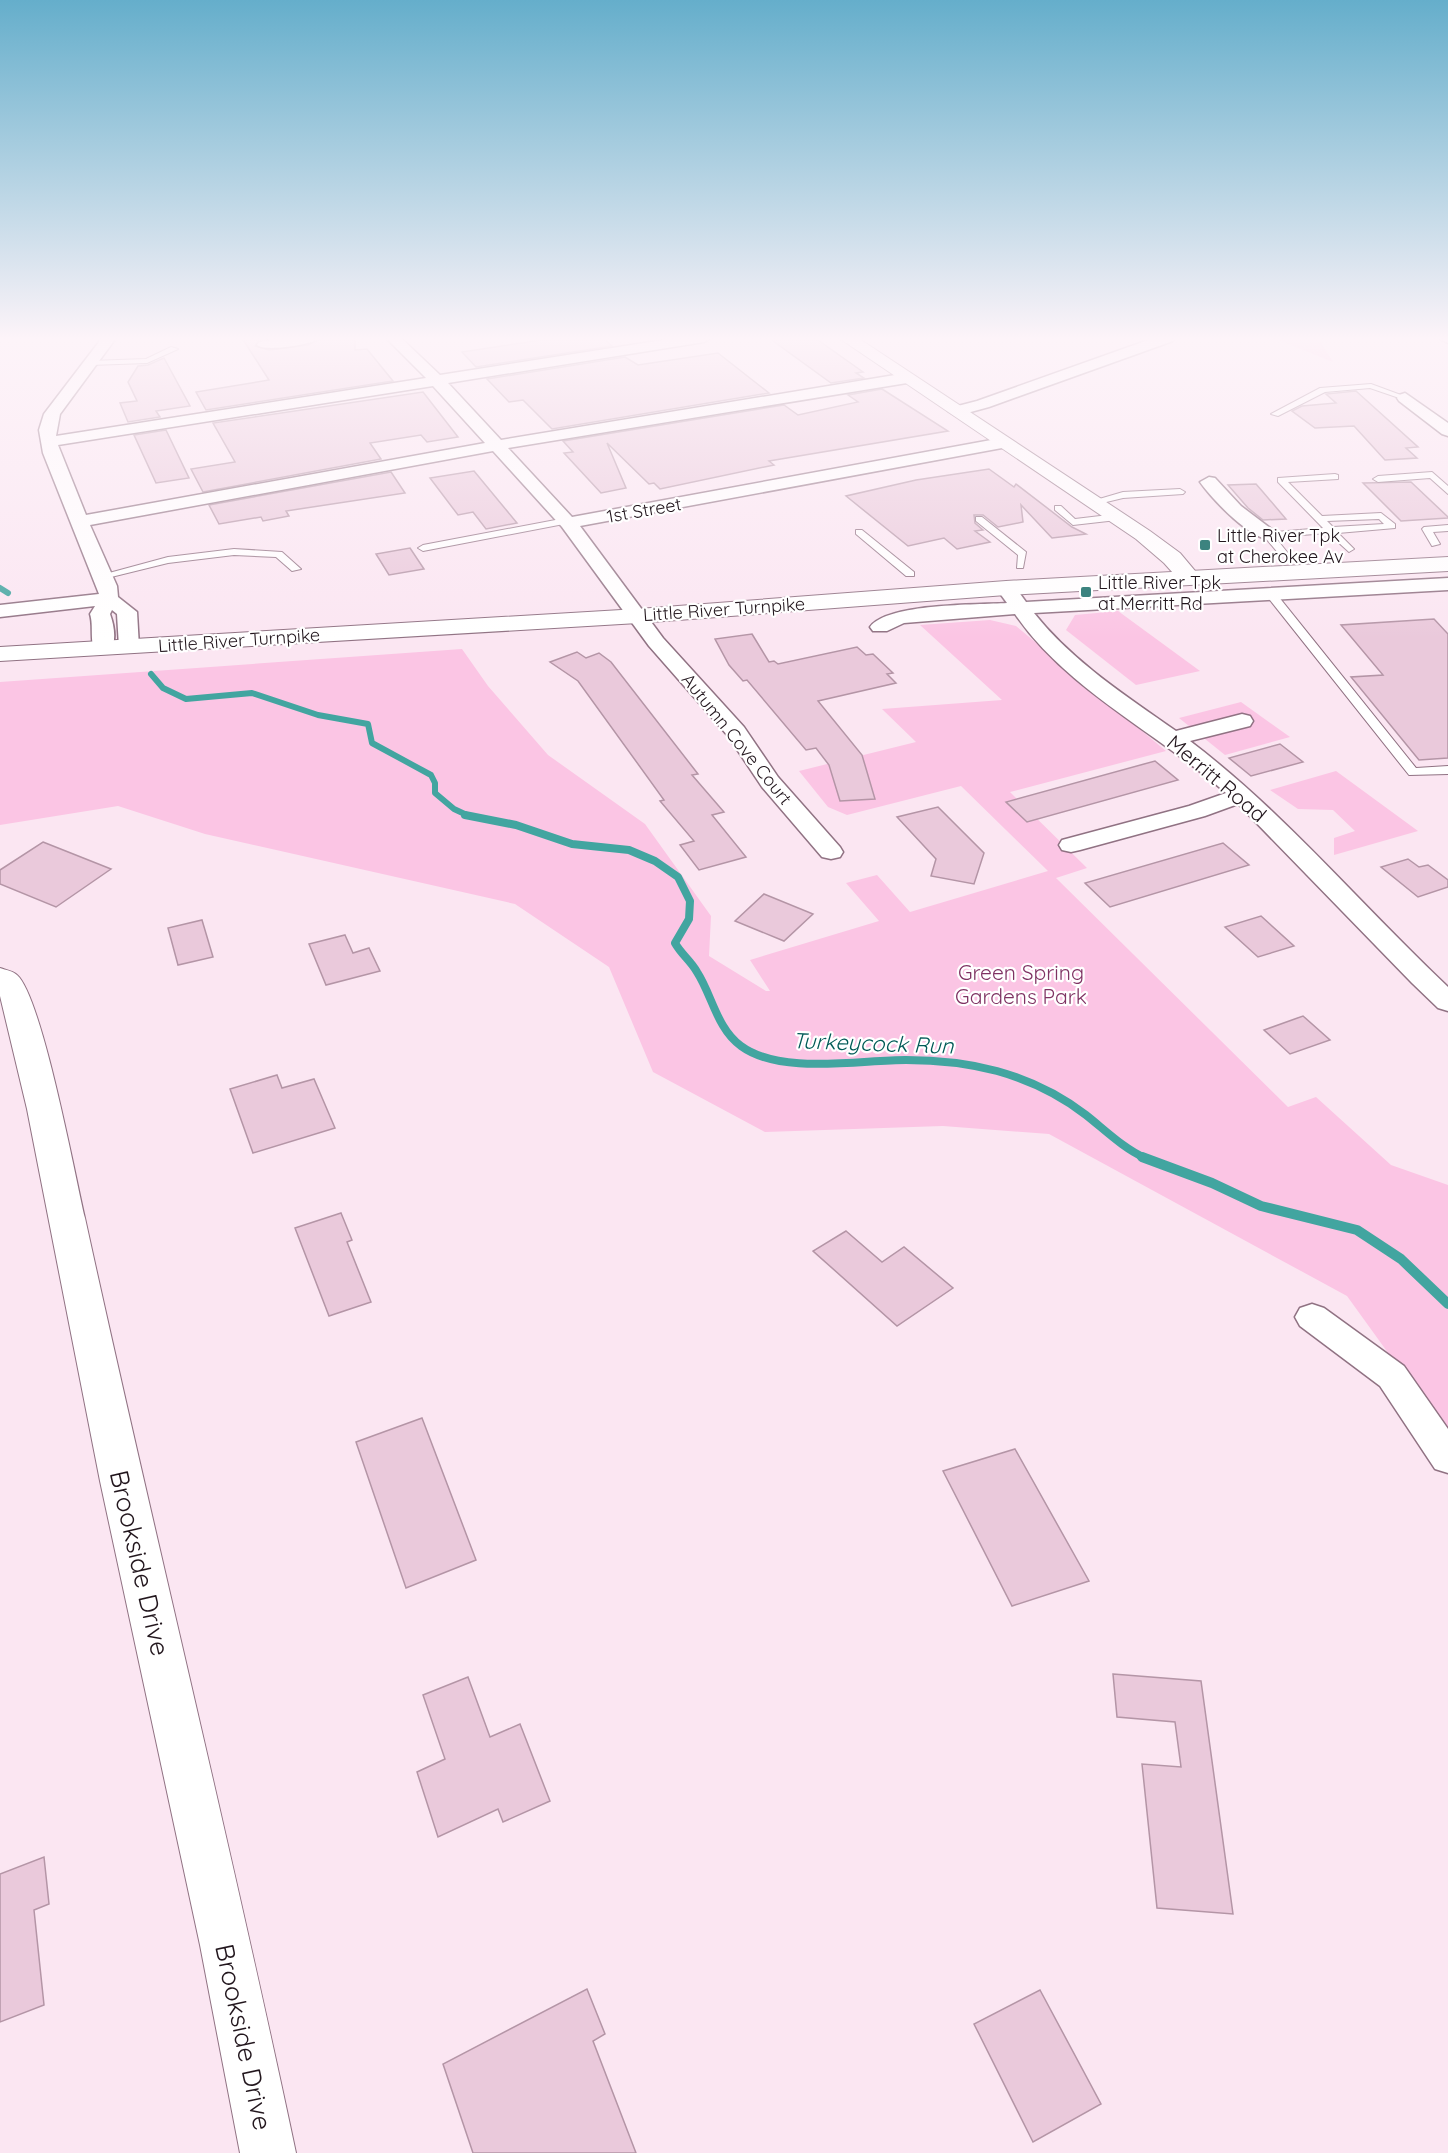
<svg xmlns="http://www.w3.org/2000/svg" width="1448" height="2153" viewBox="0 0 1448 2153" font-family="Quicksand,sans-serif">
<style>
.green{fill:#fbc5e4}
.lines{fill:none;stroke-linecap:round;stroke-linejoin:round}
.stream-far2{stroke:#42a5a0;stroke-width:6}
.stream-far1{stroke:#42a5a0;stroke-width:8}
.stream{stroke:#42a5a0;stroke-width:10}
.building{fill:#eac9db;stroke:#b495a6;stroke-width:1.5}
.lane-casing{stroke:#907283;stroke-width:2}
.street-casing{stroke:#907283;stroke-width:3}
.secondary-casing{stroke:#907283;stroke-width:2}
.primary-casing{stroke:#907283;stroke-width:2}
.lane{fill:#fff;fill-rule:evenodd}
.street{fill:#fff;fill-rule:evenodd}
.secondary{fill:#fff;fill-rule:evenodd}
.primary{fill:#fff;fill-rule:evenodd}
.poi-dot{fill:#3c837f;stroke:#fff;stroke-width:2}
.labels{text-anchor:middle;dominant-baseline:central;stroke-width:4.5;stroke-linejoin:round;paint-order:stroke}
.far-street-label{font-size:18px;fill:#22161d;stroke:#fff}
.far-poi-label{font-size:18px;fill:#22161d;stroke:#fff;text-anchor:start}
.street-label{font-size:21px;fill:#22161d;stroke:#fff}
.park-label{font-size:21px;fill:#7f3263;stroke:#fff}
.water-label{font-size:22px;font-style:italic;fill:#005a57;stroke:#fff}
.near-street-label{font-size:26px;fill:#22161d;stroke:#fff}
</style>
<rect width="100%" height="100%" fill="#fbe6f2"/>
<!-- green -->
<g class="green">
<path d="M1273,338H1318L1333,362Z"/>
<path d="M1118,611L1200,671L1136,685L1066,630L1075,615Z"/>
<path d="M990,620L1016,626L1166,751L1010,792L1087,868L1056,878L1288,1107L1316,1097L1391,1165L1448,1185V1436L1347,1296L1049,1134L943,1126L765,1132L653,1072L609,967L515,904L205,834L118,806L0,825V682L462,649L488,686L548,755L645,824L711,916L709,956L766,991H770L750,960L879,921L846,883L877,875L910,912L1048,871L961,786L847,815L828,807L799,771L916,742L882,709L1002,700L920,625Z"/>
<path d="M1241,702L1290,737L1225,755L1179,718Z"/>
<path d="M1336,771L1418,831L1334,855V838L1355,831L1333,810L1298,809L1270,790Z"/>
</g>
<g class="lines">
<!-- stream-far2 -->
<g class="stream-far2">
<path d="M0,588L8,593"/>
<path d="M151,674L163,688L186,699L252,693L318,715L368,724L372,743L431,775L435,783V793L454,809L469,816"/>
</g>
<!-- stream-far1 -->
<path class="stream-far1" d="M465,815L516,825L572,844L629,850L655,861L678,877L690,901L689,919L675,943C681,954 691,961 697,972C712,995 717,1029 741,1046C780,1075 859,1060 906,1060C937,1060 967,1063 997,1071C1029,1080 1060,1095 1086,1115C1105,1130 1123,1148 1145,1158"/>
<!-- stream -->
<path class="stream" d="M1142,1157L1212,1183L1261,1206L1357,1230L1401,1259L1448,1304"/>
</g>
<!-- building -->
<g class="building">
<path d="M242,338H269L259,340L255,346L269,350L308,345L321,338H355V350L367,349L393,381L206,410L196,392L269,380Z"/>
<path d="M555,338H603L612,346L476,367L462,352Z"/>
<path d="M769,338H815L863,372L856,373L864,378L831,383Z"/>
<path d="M718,353L769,393L552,429L523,400L509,402L487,379L625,357L638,365Z"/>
<path d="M164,358L190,406L156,411L160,417L128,422L120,403L137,401L128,382L138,366L148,365Z"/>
<path d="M882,389L948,431L769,461L774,465L660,489L654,483L649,484L607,443L626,488L601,493L564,453L573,452L563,441L784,405L798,415L858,402L848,395Z"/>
<path d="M1356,391L1418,447L1406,448L1417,458L1385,460L1354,426L1315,428L1292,411L1302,406L1336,403L1326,394Z"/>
<path d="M423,392L458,437L427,442L421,435L370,443L381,459L203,492L191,469L235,462L213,423Z"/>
<path d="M166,430L189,478L156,483L134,435Z"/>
<path d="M989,469L1014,487L1016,484L1072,527L1086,534L1052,538L1021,505L1023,522L998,527L983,515H974L975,523L983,530L975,531L990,542L957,549L944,538L908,546L846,496L916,480Z"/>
<path d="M474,471L517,523L486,529L473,512L458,515L430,478Z"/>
<path d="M391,472L405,493L286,511L289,516L263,521L261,517L219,524L209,505Z"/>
<path d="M1411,482L1448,517V518L1401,521L1363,483Z"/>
<path d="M1256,484L1263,492L1286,519L1263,520L1248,508L1228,485Z"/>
<path d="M410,548L424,569L389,575L376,554Z"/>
<path d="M1434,619L1448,634V758L1419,760L1351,677L1383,675L1341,625Z"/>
<path d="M752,634L769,662L774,661L778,664L857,647L866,655L873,654L893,673L887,674L896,683L818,701L862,755L875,799L840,801L829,765L816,748L806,750L747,680L743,681L729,665L715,639Z"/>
<path d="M577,652L586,658L599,653L611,662L698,774L692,775L724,812L712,815L746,857L699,870L680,845L694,841L660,801L664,800L578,681L550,662Z"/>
<path d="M1280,744L1303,762L1251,776L1229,758Z"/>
<path d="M1155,761L1178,780L1027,822L1006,802Z"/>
<path d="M938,807L984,853L974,884L931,876L936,859L897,817Z"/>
<path d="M43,842L111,869L56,907L0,884V870Z"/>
<path d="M1223,843L1249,865L1110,907L1085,883Z"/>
<path d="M1408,859L1419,867L1428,865L1448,880V887L1418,897L1381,867Z"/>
<path d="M764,894L813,914L784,941L735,921Z"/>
<path d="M1261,916L1294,946L1258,957L1225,927Z"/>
<path d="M202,920L213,957L178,965L168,928Z"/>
<path d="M345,935L353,953L369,948L380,971L326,985L309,944Z"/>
<path d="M1303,1016L1330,1040L1290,1054L1264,1030Z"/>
<path d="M277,1075L282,1088L314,1079L335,1128L253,1153L230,1089Z"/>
<path d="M341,1213L352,1240L347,1242L371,1302L329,1316L295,1228Z"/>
<path d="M846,1231L882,1262L904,1247L953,1288L897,1326L813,1251Z"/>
<path d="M422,1418L476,1560L406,1588L356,1442Z"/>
<path d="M1015,1449L1089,1581L1012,1606L943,1471Z"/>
<path d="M1113,1674L1201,1681L1233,1914L1157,1908L1142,1764L1181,1767L1175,1722L1117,1717Z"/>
<path d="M468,1677L490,1737L520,1724L550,1801L503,1822L498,1809L438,1837L417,1772L445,1759L423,1695Z"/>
<path d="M44,1857L49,1904L34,1910L44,2005L0,2022V1874Z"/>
<path d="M587,1989L605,2034L593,2041L636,2153H473L443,2064Z"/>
<path d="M1040,1990L1101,2104L1033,2142L974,2024Z"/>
</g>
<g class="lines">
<!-- lane casing -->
<g class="lane-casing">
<g id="lane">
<path d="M171,347L178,349L147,363L90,365L86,363L90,361L146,359Z"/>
<path d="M1371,384L1409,398L1405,400L1370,388L1325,392L1278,416L1271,414L1320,388Z"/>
<path d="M1432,472L1448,486V494L1430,478L1378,482L1373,479L1378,476Z"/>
<path d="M1335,474L1338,475V479L1288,482L1322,516L1381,513L1395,524V528L1338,533L1354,549L1349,552L1328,533L1275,537L1287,552L1279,554L1263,535L1265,533L1323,528L1278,482V478ZM1379,519L1384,524L1333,527L1327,521Z"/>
<path d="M1180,489L1185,492L1183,494L1123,498L1094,505L1089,502L1123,492Z"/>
<path d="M1055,506H1061L1075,519L1117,514L1122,517L1117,520L1073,525L1055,510Z"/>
<path d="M976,517H982L1026,552L1023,568H1017L1018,555L976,521Z"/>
<path d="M566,518L571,521L569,523L423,551L418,548L423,545Z"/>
<path d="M1448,525V531L1433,532L1440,544L1432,546L1422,529L1424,527Z"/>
<path d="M856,530H862L914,572V576H906L856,534Z"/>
<path d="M234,549L282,552L301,569L292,571L276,557L234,555L168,563L103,579L98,576L168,557Z"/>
<path d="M1266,591H1274L1416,768L1448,766V774L1409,775L1266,595Z"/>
</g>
</g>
<!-- street casing -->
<g class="street-casing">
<g id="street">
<path d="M102,338H116L60,414L56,436L426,378L386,338H401L440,375L676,338H711L704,342L448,383L501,440L907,373L915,378L907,383L508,448L572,517L1002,438L1010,443L1002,448L580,526L663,638L744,727L778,777L840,847L843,852L840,857L831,859L822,857L762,787L728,736L649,646L562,527L493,451L90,525L117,586L118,597L137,612L139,647L136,651H122L119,647L117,614L112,610L110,614C114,625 117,641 110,652H96C89,642 94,626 90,614L95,606L0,617V605L99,594L43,453L39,430L44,414ZM433,386L485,443L86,515L58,445Z"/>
<path d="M282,338H319C312,345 264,352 257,345L259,342Z"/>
<path d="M1154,338H1175L1173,341L989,407L956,416L948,411L950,408L977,401Z"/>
<path d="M1438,338H1448V343Z"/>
<path d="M1405,393L1448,423V436L1442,434L1399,401L1397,398L1399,395Z"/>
<path d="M1209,477L1215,478L1241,506L1274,531L1277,535L1274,539C1254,544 1212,499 1200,482Z"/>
<path d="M1448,578V590L1034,613C1072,661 1126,696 1176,731L1242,714L1250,716L1253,721L1250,726L1190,741C1285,813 1361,905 1448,987V1011L1438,1008L1412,983L1238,804L1205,816L1080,850L1071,852L1062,850L1059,845L1062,840L1189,806L1226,793C1158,733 1067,690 1015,614L904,623L887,631H873L870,627C887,603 977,605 1007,603L996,588L1006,582L1013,584L1026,602Z"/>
<path d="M1312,1304L1324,1308L1404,1366L1448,1429V1473L1435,1469L1380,1386L1300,1326L1295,1317L1300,1308Z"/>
</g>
</g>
<!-- secondary casing -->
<g class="secondary-casing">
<g id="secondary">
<path d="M839,338H858L1150,531L1180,553L1201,578L1198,583H1182L1164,563L1136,539Z"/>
<path d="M0,968C6,970 13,971 17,975C42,997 75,1176 85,1218C153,1530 230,1840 296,2153H240L200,1945L100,1481L27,1109L0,996Z"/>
</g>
</g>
<!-- primary casing -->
<g class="primary-casing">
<path id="primary" d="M1448,557V571L1006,595L638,623L0,661V647L638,609L1006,581Z"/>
</g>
<!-- lane -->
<use href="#lane" class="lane"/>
<!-- street -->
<use href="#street" class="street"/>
<!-- secondary -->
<use href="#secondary" class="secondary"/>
<!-- primary -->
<use href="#primary" class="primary"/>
</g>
<!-- sky -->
<linearGradient id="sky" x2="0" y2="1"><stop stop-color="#65aecb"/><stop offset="0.53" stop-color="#fdf4f9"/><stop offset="1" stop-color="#fdf4f9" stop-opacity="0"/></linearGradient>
<rect width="1448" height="639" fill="url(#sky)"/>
<!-- markers -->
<g class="poi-dot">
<rect x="1199" y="539" width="12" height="12" rx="3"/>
<rect x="1080" y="586" width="12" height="12" rx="3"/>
</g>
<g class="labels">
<!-- far-street labels -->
<g class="far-street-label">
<text transform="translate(644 510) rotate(-10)">1st Street</text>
<text transform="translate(724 609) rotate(-4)">Little River Turnpike</text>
<text transform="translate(239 640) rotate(-4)">Little River Turnpike</text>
<text transform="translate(737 739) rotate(51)">Autumn Cove Court</text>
</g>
<!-- far-poi labels -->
<g class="far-poi-label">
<text x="1217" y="535">Little River Tpk<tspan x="1217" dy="21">at Cherokee Av</tspan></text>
<text x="1098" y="582">Little River Tpk<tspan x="1098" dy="21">at Merritt Rd</tspan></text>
</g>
<!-- street labels -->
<g class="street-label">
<text transform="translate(1217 778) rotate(40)">Merritt Road</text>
</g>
<!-- park labels -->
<g class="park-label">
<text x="1021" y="972">Green Spring<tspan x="1021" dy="24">Gardens Park</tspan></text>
</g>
<!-- water labels -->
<g class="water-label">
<text transform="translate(873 1043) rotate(2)">Turkeycock Run</text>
</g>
<!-- near-street labels -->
<g class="near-street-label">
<text transform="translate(140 1563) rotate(77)">Brookside Drive</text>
<text transform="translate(244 2037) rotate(78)">Brookside Drive</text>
</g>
</g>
</svg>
